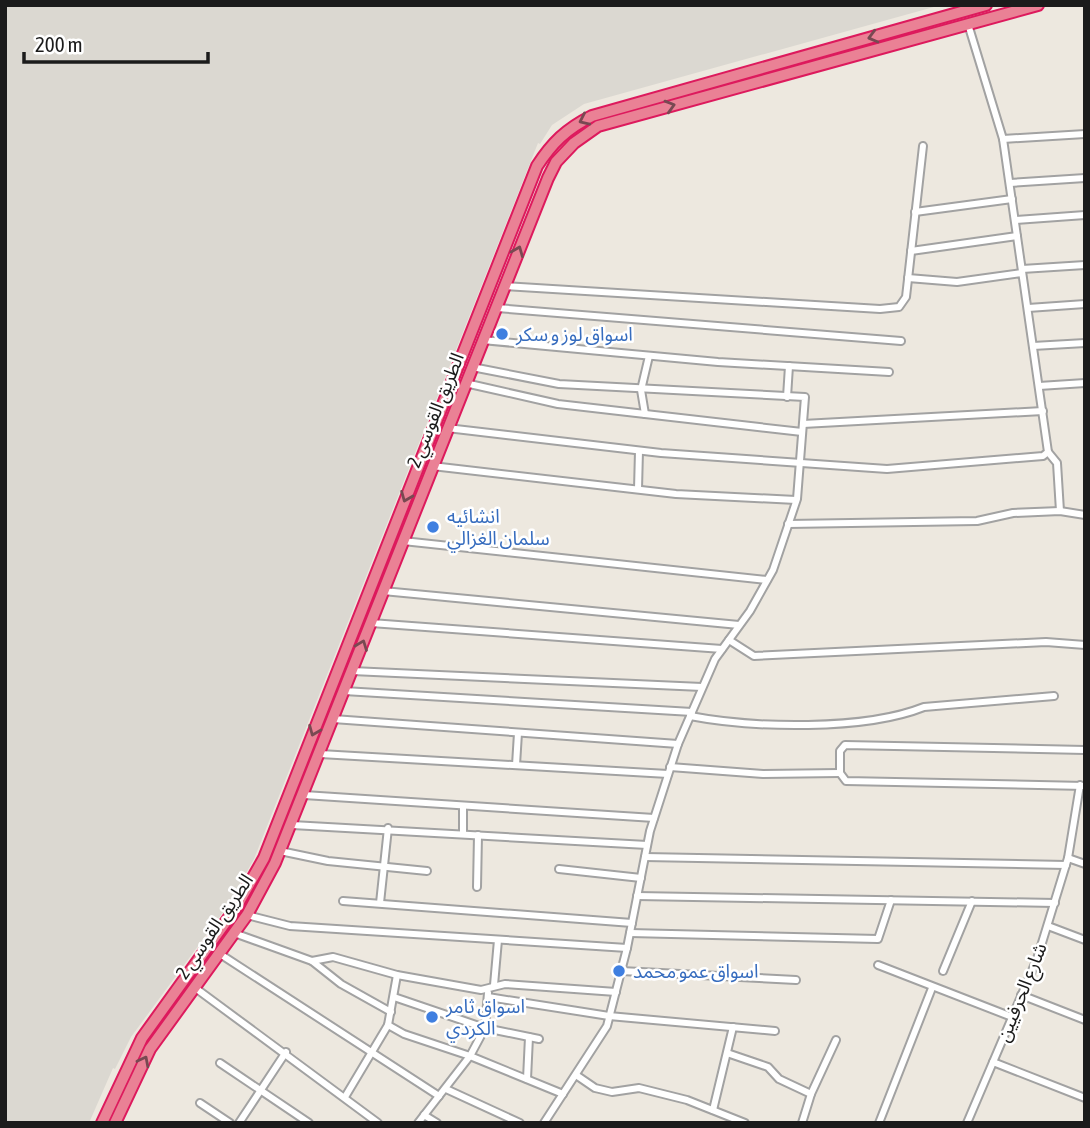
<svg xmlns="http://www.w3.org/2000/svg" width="1090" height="1128" viewBox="0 0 1090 1128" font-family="'Asap Condensed','Noto Sans Arabic',sans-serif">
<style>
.airport{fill:#dbd8d1}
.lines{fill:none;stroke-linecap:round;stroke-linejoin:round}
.street-casing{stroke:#a2a2a2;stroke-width:10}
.highway-casing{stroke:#dd1a5d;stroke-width:14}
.street{stroke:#fff;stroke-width:6}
.highway{stroke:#ea8195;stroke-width:10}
.oneway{stroke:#784952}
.shop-dot{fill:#3f7fe0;stroke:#fff;stroke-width:2.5}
.labels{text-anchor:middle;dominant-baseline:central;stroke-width:5;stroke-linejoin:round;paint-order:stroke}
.shop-label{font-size:19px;fill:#366cbe;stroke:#fff;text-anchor:start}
.street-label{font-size:19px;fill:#1b1b1b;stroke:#fff}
</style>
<rect width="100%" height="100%" fill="#ede8df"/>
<!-- airport -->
<path class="airport" d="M5,5H941L584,104L552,125L540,144L538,143L254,859L226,908L131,1037L115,1069L113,1068L89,1123H5Z"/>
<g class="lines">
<!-- street casing -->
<g class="street-casing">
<g id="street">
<path d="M1003,139L1085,134"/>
<path d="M1010,183L1085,178"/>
<path d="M915,212L1012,199"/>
<path d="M1015,220L1085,215"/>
<path d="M911,251L1017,236"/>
<path d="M1022,269L1085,265"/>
<path d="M908,278L957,282L1022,273"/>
<path d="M505,286L880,309L899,307L906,297L923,146"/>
<path d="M497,308L901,341"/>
<path d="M1028,308L1085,304"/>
<path d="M482,340L718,362L889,372"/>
<path d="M1033,346L1085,343"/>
<path d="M472,367L559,384L805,397L797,499L773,570L750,611L715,659L678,744L650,831L627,948L607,1026L544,1123"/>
<path d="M465,383L558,404L802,432"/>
<path d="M1039,386L1085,383"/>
<path d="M787,397L789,366"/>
<path d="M645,414L641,390L649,356"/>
<path d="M803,424L1043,411"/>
<path d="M447,428L661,453L887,469L1043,456L1048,452L1003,139L968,24"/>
<path d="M1048,452L1057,463L1060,511"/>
<path d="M432,466L676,494L796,500"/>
<path d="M638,489L639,451"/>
<path d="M788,524L977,521L1013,513L1060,511L1085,515"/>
<path d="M403,541L767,580"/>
<path d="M383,591L739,625"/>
<path d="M371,623L722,649"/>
<path d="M729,640L754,656L1046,642L1085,645"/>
<path d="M352,671L702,687"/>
<path d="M344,691L692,712"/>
<path d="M690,716C753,728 864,731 924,707L1054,696"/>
<path d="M333,719L678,744"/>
<path d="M1085,750L845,745L840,751V773L846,781L1085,786"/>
<path d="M320,754L668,774"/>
<path d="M516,765L518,733"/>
<path d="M670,767L763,774L840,773"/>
<path d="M304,795L654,818"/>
<path d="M463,807V834"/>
<path d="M292,825L647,845"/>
<path d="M280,851L328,861L427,871"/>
<path d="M645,857L1066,865"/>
<path d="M1068,858L1085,864"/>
<path d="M559,869L641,878"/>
<path d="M477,887L478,835"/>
<path d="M637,896L1055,903"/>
<path d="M343,901L632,923"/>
<path d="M380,903L388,828"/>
<path d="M247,915L290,926L627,948"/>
<path d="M1048,926L1085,940"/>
<path d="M234,933L312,961L341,984L391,1012"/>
<path d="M630,933L878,939L891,900"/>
<path d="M220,954L439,1096"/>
<path d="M312,961L333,957L397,975L481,990L505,984L616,992"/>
<path d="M878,965L1012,1017"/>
<path d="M621,971L796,980"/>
<path d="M943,971L972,901"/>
<path d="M494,985L498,940"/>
<path d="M194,987L378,1123"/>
<path d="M1021,995L1085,1020"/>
<path d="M394,997L485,1028L539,1039"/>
<path d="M488,997L609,1016L775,1031"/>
<path d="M388,1025L404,1034L470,1056L563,1094"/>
<path d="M727,1053L768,1067L779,1079L811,1094"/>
<path d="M993,1062L1085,1098"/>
<path d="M220,1063L309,1123"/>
<path d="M576,1075L595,1088L612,1092L639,1088L687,1100L745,1123"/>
<path d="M527,1079L529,1037"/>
<path d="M446,1089L520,1123"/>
<path d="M345,1097L388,1025L397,975"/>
<path d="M200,1103L230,1123"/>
<path d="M713,1110L733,1027"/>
<path d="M424,1115L437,1123"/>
<path d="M239,1123L286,1052"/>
<path d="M418,1123L470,1056L485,1028L488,993"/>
<path d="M802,1123L811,1094L836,1040"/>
<path d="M879,1123L932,988"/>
<path d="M967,1123L1037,959L1068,858L1080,785"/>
</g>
</g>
<!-- highway casing -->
<g class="highway-casing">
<g id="highway">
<path d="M102,1123L142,1038L235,909L264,858L537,166C552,143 566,129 592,116L986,5"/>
<path d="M115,1123L150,1049L247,915L275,863L548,178L556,162L574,143L598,126L1038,5"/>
</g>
</g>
<!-- street -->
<use href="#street" class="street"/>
<!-- highway -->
<use href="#highway" class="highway"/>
</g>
<!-- one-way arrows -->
<defs><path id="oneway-chevron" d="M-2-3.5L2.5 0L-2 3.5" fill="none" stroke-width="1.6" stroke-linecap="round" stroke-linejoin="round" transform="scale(1.75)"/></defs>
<g class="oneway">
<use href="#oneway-chevron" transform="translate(873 37) rotate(165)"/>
<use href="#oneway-chevron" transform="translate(670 106) rotate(-16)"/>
<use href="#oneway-chevron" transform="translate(584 120) rotate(155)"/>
<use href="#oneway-chevron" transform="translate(518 251) rotate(-68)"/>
<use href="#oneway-chevron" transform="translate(406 497) rotate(112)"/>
<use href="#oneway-chevron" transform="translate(362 645) rotate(-69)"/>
<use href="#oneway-chevron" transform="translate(314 731) rotate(112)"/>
<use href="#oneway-chevron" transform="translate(144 1061) rotate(-63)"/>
</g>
<!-- markers -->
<g class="shop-dot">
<circle cx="502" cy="334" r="7"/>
<circle cx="433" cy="527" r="7"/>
<circle cx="619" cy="971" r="7"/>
<circle cx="432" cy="1017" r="7"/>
</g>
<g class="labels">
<!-- shop labels -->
<g class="shop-label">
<text x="516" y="334">اسواق لوز و سكر</text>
<text x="447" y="516">انشائيه<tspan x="447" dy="22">سلمان الغزالي</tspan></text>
<text x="633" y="971">اسواق عمو محمد</text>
<text x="446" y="1006">اسواق ثامر<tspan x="446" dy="22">الكردي</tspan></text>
</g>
<!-- street labels -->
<g class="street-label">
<text transform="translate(435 410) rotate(-68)">الطريق القوسي 2</text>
<text transform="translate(214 926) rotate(-56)">الطريق القوسي 2</text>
<text transform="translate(1021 992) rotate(-68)">شارع الحرفيين</text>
</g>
</g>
<!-- border -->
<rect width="1090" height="1128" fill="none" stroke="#1b1b1b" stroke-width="14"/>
<!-- scale -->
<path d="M24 52v10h184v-10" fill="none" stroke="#1b1b1b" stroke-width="3.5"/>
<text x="35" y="52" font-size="21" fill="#1b1b1b" stroke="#ffffff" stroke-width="5" paint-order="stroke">200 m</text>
</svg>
